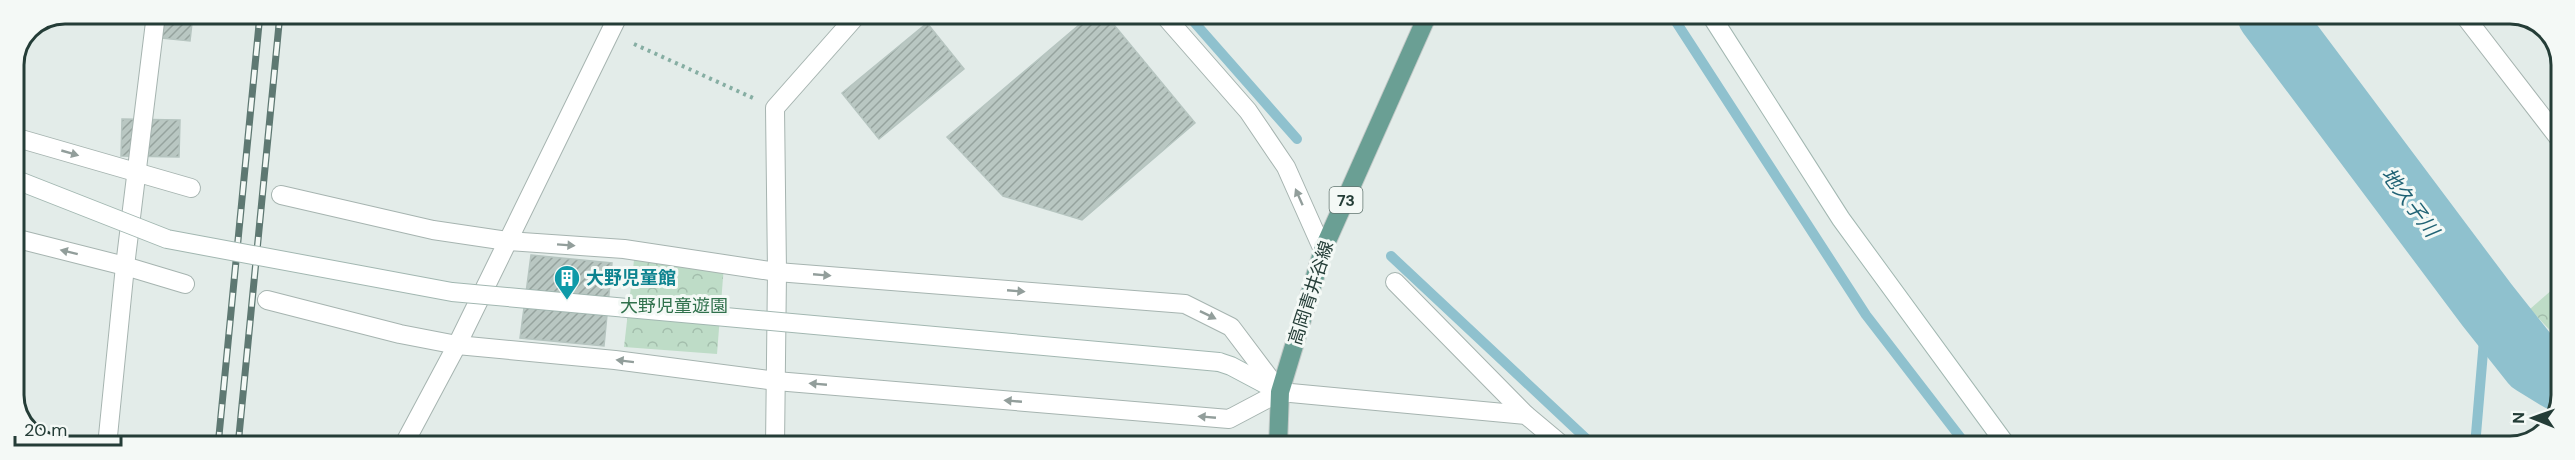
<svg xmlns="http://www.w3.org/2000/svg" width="2575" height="460" viewBox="0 0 2575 460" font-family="'DM Sans','Noto Sans JP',sans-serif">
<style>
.park{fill:url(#park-crowns)}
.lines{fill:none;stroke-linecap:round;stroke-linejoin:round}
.stream{stroke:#8fc1ce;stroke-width:10}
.river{stroke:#8fc1ce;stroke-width:64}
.building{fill:url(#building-hatch);stroke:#b6c5c0;stroke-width:1.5}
.street-casing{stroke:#a6b4b0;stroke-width:20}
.secondary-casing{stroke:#a2b7b1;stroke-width:20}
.primary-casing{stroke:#c2c9c7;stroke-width:20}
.path{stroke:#86aea3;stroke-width:4;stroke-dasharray:3 4.5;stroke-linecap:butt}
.street{stroke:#fff;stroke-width:18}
.secondary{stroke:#fff;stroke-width:18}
.primary{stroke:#6a9f94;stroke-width:18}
.rail-casing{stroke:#5e7872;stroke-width:7}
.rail{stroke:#f4f9f6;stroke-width:4.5;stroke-dasharray:14;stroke-linecap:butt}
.secondary-bridge-casing{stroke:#a2b7b1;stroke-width:20;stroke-linecap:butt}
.secondary-bridge{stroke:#fff;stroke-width:18}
.oneway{fill:#929e9b}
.labels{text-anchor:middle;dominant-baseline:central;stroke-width:6;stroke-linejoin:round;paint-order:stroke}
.shield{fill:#f4f9f6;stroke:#627570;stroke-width:1.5}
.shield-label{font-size:16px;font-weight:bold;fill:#243d37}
.culture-label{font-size:18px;font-weight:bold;fill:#0d838f;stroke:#f4f9f6;text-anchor:start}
.street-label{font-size:18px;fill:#243d37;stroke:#f4f9f6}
.park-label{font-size:18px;fill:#30714c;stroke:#f4f9f6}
.water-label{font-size:20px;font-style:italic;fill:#216375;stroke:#f4f9f6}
.rim{fill:none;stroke:#243d37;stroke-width:3}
</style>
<defs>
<pattern id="park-crowns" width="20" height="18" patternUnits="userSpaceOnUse" patternTransform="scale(1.5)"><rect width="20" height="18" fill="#bedcc7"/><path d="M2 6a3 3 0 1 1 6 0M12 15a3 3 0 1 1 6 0" fill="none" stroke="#a3beac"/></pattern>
<pattern id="building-hatch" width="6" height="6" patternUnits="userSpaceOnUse" patternTransform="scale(1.5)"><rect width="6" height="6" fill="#b9c7c2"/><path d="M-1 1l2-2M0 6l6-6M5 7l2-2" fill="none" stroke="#96a39e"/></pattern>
</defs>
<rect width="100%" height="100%" fill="#e3ece9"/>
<!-- park -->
<g class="park">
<path d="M634,260L724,265L717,354L624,347Z"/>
<path d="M2561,282V342L2530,309Z"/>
</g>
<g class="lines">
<!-- stream -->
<g class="stream">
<path d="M1187,14L1297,139"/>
<path d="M1671,14L1866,315L1967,446"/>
<path d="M1391,256L1594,446"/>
<path d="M2475,446L2487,305"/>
</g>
<!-- river -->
<path class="river" d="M2269,14L2487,305L2533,363L2561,380"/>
</g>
<!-- building -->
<g class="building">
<path d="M154,14H193L190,41L162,38L164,15Z"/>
<path d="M1092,14H1105L1195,123L1082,220L1003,196L947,137Z"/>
<path d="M927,23L964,69L879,139L842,93Z"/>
<path d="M122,119L180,120L179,157L121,156Z"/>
<path d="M531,255L612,263L604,346L520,338Z"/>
</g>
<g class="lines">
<!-- street casing -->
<g class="street-casing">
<g id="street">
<path d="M1163,14L1248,111L1286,167L1323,250"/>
<path d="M2463,14L2561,141"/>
<path d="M14,137L191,188"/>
<path d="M281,195L433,230L507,241L624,249L777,272L1185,304L1231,327L1280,392"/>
<path d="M14,238L125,266L185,284"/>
<path d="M1395,282L1526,415"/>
<path d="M267,300L400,334L457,345L615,360L776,381L1229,419L1280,392L1526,415L1563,446"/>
<path d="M107,446L125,266L156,14"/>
<path d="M403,446L457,345L619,14"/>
<path d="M775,446L777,272L775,108L858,14"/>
</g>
</g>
<!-- secondary casing -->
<g class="secondary-casing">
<g id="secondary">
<path d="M1710,14L1841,219L2007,446"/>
<path d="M1219,362L1231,366L1280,392"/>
</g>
</g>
<!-- primary casing -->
<g class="primary-casing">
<path id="primary" d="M1278,446L1280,392L1323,250L1428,14"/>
</g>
<!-- path -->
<path class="path" d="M634,44L753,98"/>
<!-- street -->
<use href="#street" class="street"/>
<!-- secondary -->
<use href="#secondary" class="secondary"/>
<!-- primary -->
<use href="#primary" class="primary"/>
<!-- rail casing -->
<g class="rail-casing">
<g id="rail">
<path d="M218,446L260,14"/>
<path d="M238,446L280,14"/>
</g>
</g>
<!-- rail -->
<use href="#rail" class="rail"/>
<!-- secondary-bridge casing -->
<g class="secondary-bridge-casing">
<path id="secondary-bridge" d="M14,179L167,239L452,292L1219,362"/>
</g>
<!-- secondary-bridge -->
<use href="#secondary-bridge" class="secondary-bridge"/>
</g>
<!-- one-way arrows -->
<defs><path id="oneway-solid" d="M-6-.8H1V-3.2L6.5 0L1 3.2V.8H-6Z" transform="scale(1.5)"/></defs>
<g class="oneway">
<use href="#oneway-solid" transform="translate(70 153) rotate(16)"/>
<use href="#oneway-solid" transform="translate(1299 197) rotate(-114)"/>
<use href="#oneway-solid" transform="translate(566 245) rotate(4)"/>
<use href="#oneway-solid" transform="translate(69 252) rotate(-166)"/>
<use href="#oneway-solid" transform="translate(822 275) rotate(5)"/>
<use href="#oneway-solid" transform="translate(1016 291) rotate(5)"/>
<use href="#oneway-solid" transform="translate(1208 315) rotate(26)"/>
<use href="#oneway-solid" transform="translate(625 361) rotate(-173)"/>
<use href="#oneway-solid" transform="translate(818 384) rotate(-175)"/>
<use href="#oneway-solid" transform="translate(1013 401) rotate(-175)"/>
<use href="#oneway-solid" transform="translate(1207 417) rotate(-175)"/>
</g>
<!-- icons -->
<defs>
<g id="building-pin" transform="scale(1.35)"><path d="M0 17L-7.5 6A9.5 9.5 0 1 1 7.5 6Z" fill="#0f9aa8" stroke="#f4f9f6"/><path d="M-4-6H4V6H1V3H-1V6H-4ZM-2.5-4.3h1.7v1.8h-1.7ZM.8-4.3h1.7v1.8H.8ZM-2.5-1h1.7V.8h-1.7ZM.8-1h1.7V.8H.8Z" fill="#fff"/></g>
</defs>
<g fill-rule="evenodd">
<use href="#building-pin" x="567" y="278"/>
</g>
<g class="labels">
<!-- shield labels -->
<rect class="shield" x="1329.5" y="187" width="33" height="26" rx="4.5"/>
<g class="shield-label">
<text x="1346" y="200">73</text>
</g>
<!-- culture labels -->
<g class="culture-label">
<text x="586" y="278">大野児童館</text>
</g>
<!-- street labels -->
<g class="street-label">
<text transform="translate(1311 293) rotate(-72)">高岡青井谷線</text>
</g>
<!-- park labels -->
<g class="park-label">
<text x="674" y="306">大野児童遊園</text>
</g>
<!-- water labels -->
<g class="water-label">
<text transform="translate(2410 202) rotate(53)">地久子川</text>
</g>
</g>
<!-- crop -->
<path d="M0 0H2575V460H0ZM65 24H2510A41 41 0 0 1 2551 65V395A41 41 0 0 1 2510 436H65A41 41 0 0 1 24 395V65A41 41 0 0 1 65 24Z" fill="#f4f9f6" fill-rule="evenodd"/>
<path class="rim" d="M65 24H2510A41 41 0 0 1 2551 65V395A41 41 0 0 1 2510 436H65A41 41 0 0 1 24 395V65A41 41 0 0 1 65 24Z"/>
<!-- north arrow -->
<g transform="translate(2533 418) rotate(271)" stroke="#f4f9f6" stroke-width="4.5" paint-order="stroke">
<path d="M0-4.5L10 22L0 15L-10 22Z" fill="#243d37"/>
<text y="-9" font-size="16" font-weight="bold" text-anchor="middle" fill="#243d37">N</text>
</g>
<!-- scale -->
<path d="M15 436v9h106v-9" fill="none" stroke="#243d37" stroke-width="3"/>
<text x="24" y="436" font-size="18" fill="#243d37" stroke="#f4f9f6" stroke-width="4.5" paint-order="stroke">20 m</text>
</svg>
